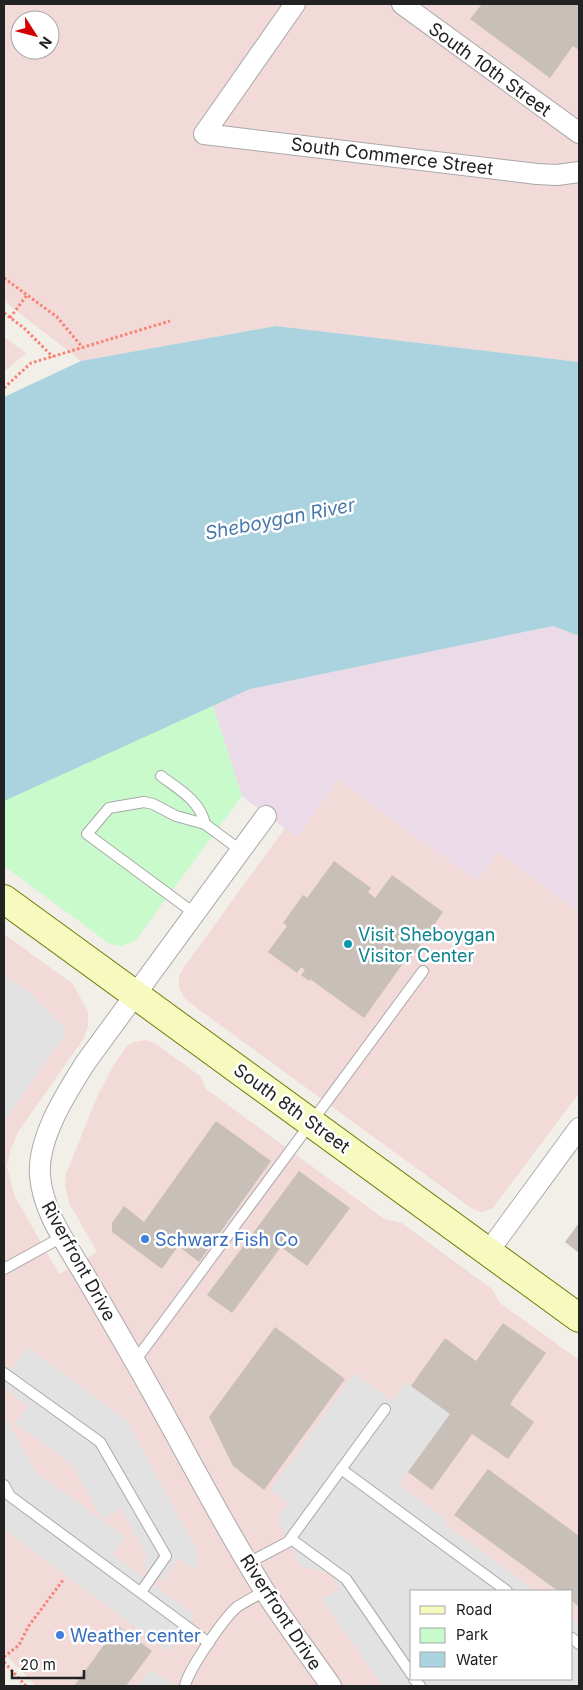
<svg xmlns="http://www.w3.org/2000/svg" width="583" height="1690" viewBox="0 0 583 1690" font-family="Inter,sans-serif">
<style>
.commercial{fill:#f2dad9;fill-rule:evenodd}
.industrial{fill:#ebdbe8}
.park{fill:#c8facc}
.parking{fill:#e2e2e2}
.water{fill:#aad3df}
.building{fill:#c7bfb8}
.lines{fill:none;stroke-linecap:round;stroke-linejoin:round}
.lane-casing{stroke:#a9a9a9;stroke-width:12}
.street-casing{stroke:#a9a9a9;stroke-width:22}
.secondary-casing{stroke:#707d05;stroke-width:30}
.path{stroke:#fa8072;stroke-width:3;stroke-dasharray:2.5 2.5;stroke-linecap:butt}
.lane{stroke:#fff;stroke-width:10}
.street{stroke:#fff;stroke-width:20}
.secondary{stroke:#f7fabf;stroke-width:28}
.culture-dot{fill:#0f9aa8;stroke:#fff;stroke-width:2}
.shop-dot{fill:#3f7fe0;stroke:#fff;stroke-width:2}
.labels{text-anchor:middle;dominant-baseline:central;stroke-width:5;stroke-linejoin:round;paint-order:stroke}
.street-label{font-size:18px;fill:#222;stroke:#fff}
.culture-label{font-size:18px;fill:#0d838f;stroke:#fff;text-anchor:start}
.shop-label{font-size:18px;fill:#366cbe;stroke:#fff;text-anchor:start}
.water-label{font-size:19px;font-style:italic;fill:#4a7aab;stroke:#fff}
</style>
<rect width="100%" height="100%" fill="#f2efe9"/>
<!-- commercial -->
<g class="commercial">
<path d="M4,4H579V362L276,326L81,361L4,301ZM20,20H50V50H20Z"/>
<path d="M4,337L26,353L4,372Z"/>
<path d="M338,779L477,881L498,852L579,913V1093L492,1209L481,1212L471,1208L198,1009L184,998L179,987V976L184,967L285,828L297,836Z"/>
<path d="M4,934L73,984L88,1012V1026L84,1038L18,1132L10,1151L7,1167L14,1195L59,1274L97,1252L69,1203L65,1184L66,1174L97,1097L113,1066L127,1046L134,1042L146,1040L156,1044L200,1076L206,1089L384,1219L402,1223L492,1289L500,1303L579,1360V1686H36L4,1653ZM412,1591H572V1679H412Z"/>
</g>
<!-- industrial -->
<path class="industrial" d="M553,626L579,636V913L498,852L477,881L339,780L296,837L242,796L213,706L250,689Z"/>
<!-- park -->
<path class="park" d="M213,706L242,796L135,941L121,946L110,944L4,866V801L9,797Z"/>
<!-- parking -->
<g class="parking">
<path d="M4,974L34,996L67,1031L4,1121Z"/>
<path d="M27,1347L127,1421L195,1547L198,1559L196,1570L179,1558L163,1581L144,1567L147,1559L146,1554L121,1508L102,1519L72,1465L15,1423L28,1406L4,1387L14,1365Z"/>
<path d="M355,1373L392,1401L406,1382L450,1414L399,1484L446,1519L444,1524L535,1591H412V1679H572V1619L579,1624V1686H383L321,1598L340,1590L331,1574L301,1566L278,1519L288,1503L270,1490Z"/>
<path d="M7,1420L36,1472L125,1537L112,1555L195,1615L168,1651L4,1529V1422Z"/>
<path d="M149,1670L172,1683L173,1686H138Z"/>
</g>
<!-- water -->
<path class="water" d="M276,326L579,362V636L553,626L250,689L4,801V397L81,361Z"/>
<!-- building -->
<g class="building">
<path d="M482,4H579V50L573,46L550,78L470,19Z"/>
<path d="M334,861L371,888L368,892L375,898L392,875L443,912L407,964L404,962L364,1018L310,979L309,981L301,975L305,970L301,967L297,973L268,952L287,926L283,923L303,895L307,898Z"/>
<path d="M216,1121L271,1161L199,1262L178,1246L162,1269L112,1232V1223L124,1206L144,1222Z"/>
<path d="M299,1171L350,1208L307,1266L281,1247L232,1313L207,1295Z"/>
<path d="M579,1223V1253L565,1242Z"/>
<path d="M503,1323L546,1353L510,1404L534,1422L508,1459L472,1434L432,1490L408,1472L450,1414L411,1386L445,1338L476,1361Z"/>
<path d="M275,1327L345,1379L264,1490L233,1466L209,1417Z"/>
<path d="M488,1469L579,1536V1607L572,1601V1591H558L454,1515Z"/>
<path d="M118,1626L152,1651L126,1686H74Z"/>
</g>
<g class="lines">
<!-- lane casing -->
<g class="lane-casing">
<g id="lane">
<path d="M161,776C180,790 200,801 205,824"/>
<path d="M194,913L87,834L109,808L144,802L153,804L176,816L205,824L240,850"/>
<path d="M4,1269L62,1237"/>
<path d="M135,1361L423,971"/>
<path d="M4,1373L100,1442L166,1556L141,1592"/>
<path d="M341,1469L507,1591"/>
<path d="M4,1485L10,1496L209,1643"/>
<path d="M291,1539L346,1579L412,1675"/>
<path d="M248,1563L288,1542L385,1409"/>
<path d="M572,1638L579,1644"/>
<path d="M414,1679L420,1686"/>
<path d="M185,1686C188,1670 224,1618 237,1607C246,1601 256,1596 265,1591"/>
</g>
</g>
<!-- street casing -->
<g class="street-casing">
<g id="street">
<path d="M295,4L204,134L537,174L557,175L579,172"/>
<path d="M402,4L579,133"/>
<path d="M266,816L86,1062C67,1092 37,1138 40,1176C43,1211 65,1242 83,1272C100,1301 117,1330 134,1360C178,1436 217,1515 264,1590C285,1623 309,1654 331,1686"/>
<path d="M488,1252L579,1128"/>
</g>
</g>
<!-- secondary casing -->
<g class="secondary-casing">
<path id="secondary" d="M4,899L579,1318"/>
</g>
<!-- path -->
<g class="path">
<path d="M4,278L57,317L83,348"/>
<path d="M4,313L24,328L53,357"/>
<path d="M10,318L27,295"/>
<path d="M4,388L31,363L170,321"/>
<path d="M4,1657L19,1645L28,1627L63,1580"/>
<path d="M4,1662L26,1686"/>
</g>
<!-- lane -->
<use href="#lane" class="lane"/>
<!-- street -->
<use href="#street" class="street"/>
<!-- secondary -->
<use href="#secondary" class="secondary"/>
</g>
<!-- markers -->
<circle class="culture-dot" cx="348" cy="944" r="5"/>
<g class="shop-dot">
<circle cx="145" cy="1239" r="5"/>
<circle cx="60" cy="1635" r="5"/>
</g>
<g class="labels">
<!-- street labels -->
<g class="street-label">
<text transform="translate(490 69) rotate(36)">South 10th Street</text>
<text transform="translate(392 156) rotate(7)">South Commerce Street</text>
<text transform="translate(292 1108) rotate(36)">South 8th Street</text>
<text transform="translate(79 1261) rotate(61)">Riverfront Drive</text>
<text transform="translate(281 1612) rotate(57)">Riverfront Drive</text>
</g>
<!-- culture labels -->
<g class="culture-label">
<text x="358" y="934">Visit Sheboygan<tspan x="358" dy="21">Visitor Center</tspan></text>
</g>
<!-- shop labels -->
<g class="shop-label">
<text x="155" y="1239">Schwarz Fish Co</text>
<text x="70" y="1635">Weather center</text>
</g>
<!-- water labels -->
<g class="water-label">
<text transform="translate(280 519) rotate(-11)">Sheboygan River</text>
</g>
</g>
<!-- border -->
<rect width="583" height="1690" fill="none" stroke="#222222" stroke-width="10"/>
<!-- legend -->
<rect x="410" y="1590" width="162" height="90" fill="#ffffff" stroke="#a7a7a7"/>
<rect x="420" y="1606" width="25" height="8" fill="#f7fabf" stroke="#a7a7a7"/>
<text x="456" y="1615" font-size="15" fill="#222222">Road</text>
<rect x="420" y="1628" width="25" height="15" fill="#c8facc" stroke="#a7a7a7"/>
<text x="456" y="1640" font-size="15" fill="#222222">Park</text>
<rect x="420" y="1652" width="25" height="15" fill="#aad3df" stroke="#a7a7a7"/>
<text x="456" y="1665" font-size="15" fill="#222222">Water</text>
<!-- north arrow -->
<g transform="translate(35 35) rotate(126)"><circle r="24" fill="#ffffff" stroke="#a7a7a7"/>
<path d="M0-4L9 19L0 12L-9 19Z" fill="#d40000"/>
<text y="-8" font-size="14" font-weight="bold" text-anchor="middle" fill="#222222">N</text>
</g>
<!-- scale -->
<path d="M12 1670v8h72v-8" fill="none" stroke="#222222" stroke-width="2.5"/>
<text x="20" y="1670" font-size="15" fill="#222222" stroke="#ffffff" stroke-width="4" paint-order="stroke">20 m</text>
</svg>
